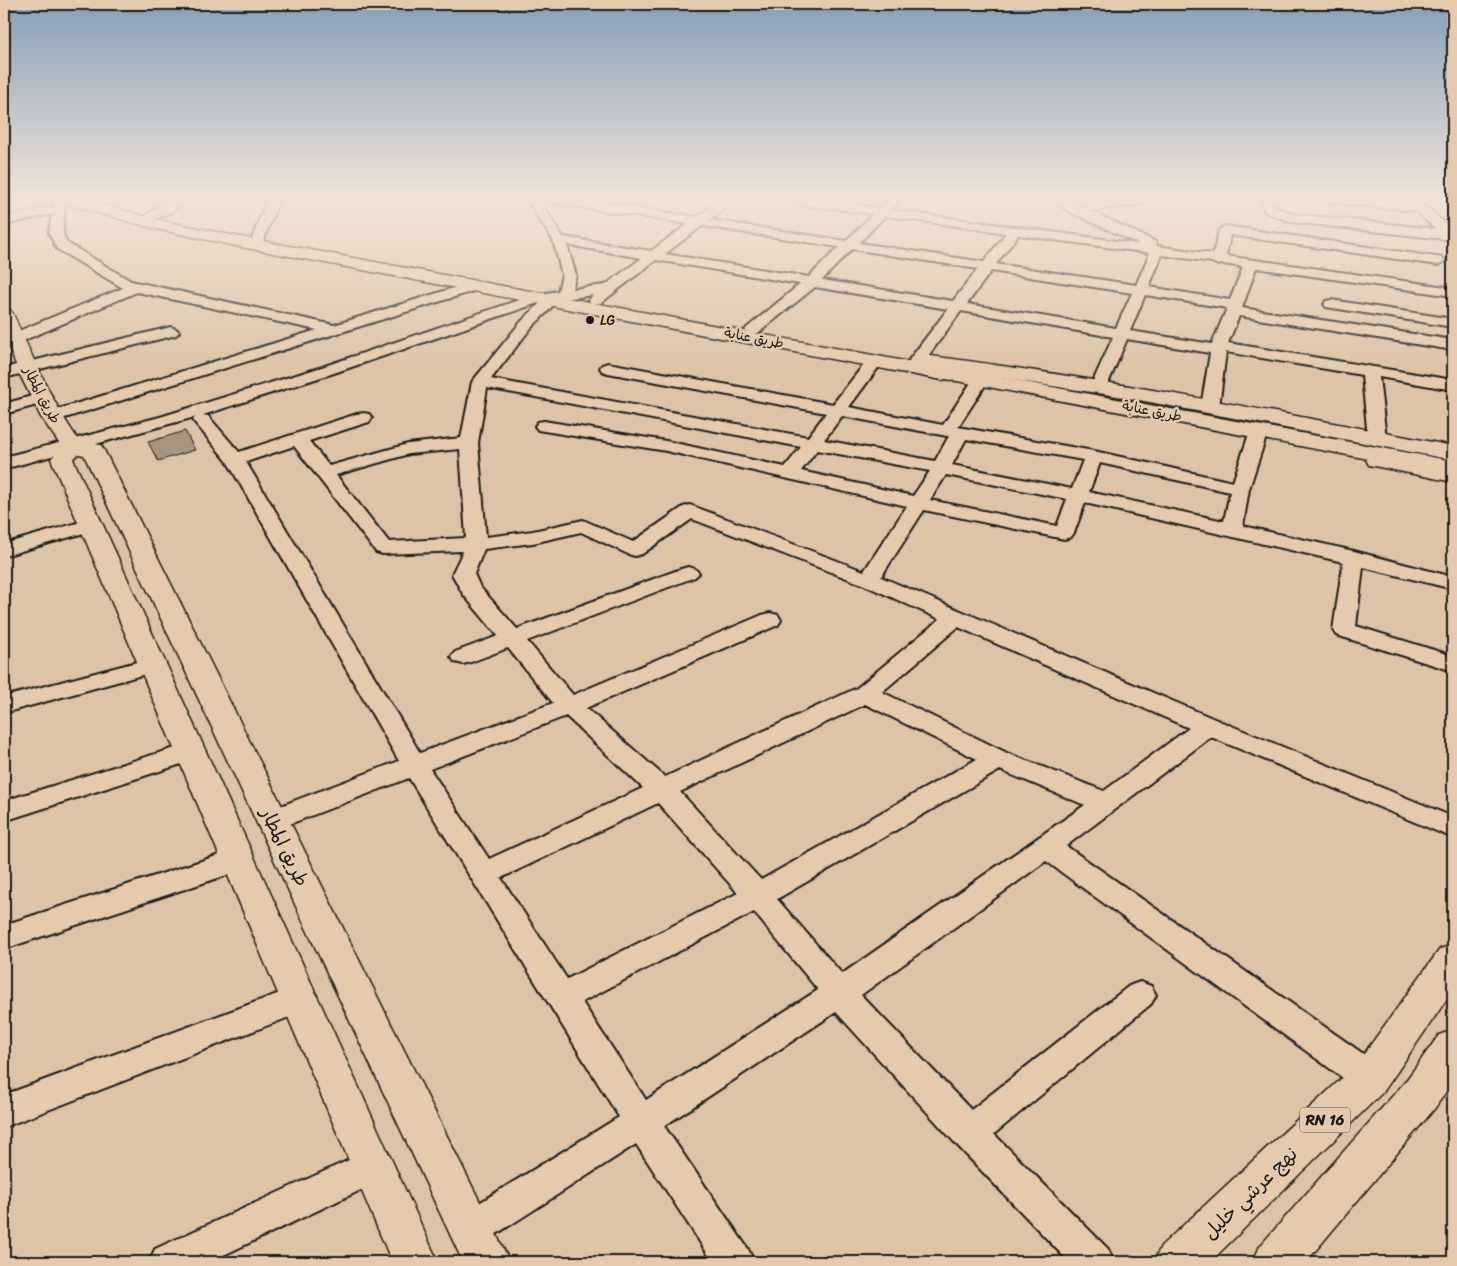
<svg xmlns="http://www.w3.org/2000/svg" width="1457" height="1266" viewBox="0 0 1457 1266" font-family="Sriracha,'Playpen Sans Arabic',sans-serif">
<style>
.building{fill:#a79580;stroke:#1c1c1c}
.lines{fill:none;stroke-linecap:round;stroke-linejoin:round}
.minor-casing{stroke:#1c1c1c;stroke-width:4}
.major-casing{stroke:#1c1c1c;stroke-width:3}
.highway-casing{stroke:#1c1c1c;stroke-width:3}
.minor{fill:#e5caad;fill-rule:evenodd}
.major{fill:#e5caad;fill-rule:evenodd}
.highway{fill:#e5caad;fill-rule:evenodd}
.poi-dot{fill:#1c1c1c;stroke:#e5caad;stroke-width:2}
.labels{text-anchor:middle;dominant-baseline:central;stroke-width:5;stroke-linejoin:round;paint-order:stroke}
.far-poi-label{font-size:14px;fill:#1c1c1c;stroke:#e5caad;text-anchor:start}
.far-street-label{font-size:14px;fill:#1c1c1c;stroke:#e5caad}
.shield{fill:#e5caad;stroke:#585048;stroke-width:1}
.shield-label{font-size:15px;font-weight:bold;fill:#1c1c1c}
.near-street-label{font-size:19px;fill:#1c1c1c;stroke:#e5caad}
</style>
<rect width="100%" height="100%" fill="#ddc3a7"/>
<filter id="ink" filterUnits="userSpaceOnUse"><feTurbulence type="fractalNoise" baseFrequency=".02" numOctaves="2"/><feDisplacementMap in="SourceGraphic" scale="10" xChannelSelector="R" yChannelSelector="G"/><feConvolveMatrix kernelMatrix="1 2 1 2 8 2 1 2 1" color-interpolation-filters="sRGB"/></filter>
<g filter="url(#ink)">
<!-- building -->
<path class="building" d="M185,431L195,450L158,461L148,442Z"/>
<g class="lines">
<!-- minor casing -->
<g class="minor-casing">
<g id="minor">
<path d="M53,197L65,198C67,213 58,229 67,243L131,281L334,325L470,283L475,282L482,286L480,289L52,422L46,421L43,417L46,413L317,330L137,292L20,342L4,347V337L123,288L57,249L49,233L52,214L4,225V217L54,206Z"/>
<path d="M174,197H186C183,207 158,221 148,219L146,216L148,213Z"/>
<path d="M268,197H280L264,239L263,242H253L252,239Z"/>
<path d="M525,197H567L697,217L724,197H738L710,220L846,241L873,214L776,201L770,197H805L879,208L890,197H903L891,210L1139,244L1072,213L1046,197H1062L1080,206L1135,197H1168L1162,201L1091,211L1156,242L1157,246L1213,254L1219,230L1225,226L1443,258L1445,261L1438,265L1230,235L1226,256L1453,288V296L1256,268L1242,308L1453,340V350L1239,316L1228,343L1453,380V390L1379,377L1386,439L1383,443L1377,444L1371,443L1368,439L1362,375L1226,352L1219,407L1216,411H1204L1201,407L1210,353L1127,339L1107,386L1105,389H1093L1091,386L1113,337L961,311L923,363H911L909,360L948,309L815,287L758,333H748L745,330L748,327L800,284L656,260L601,303H591L589,300L593,295L541,302L334,373L203,415L208,416L239,452L357,414L363,413L369,414L372,418L369,422L309,441L329,466L408,444L461,438L472,382L520,323L540,303H550L552,306L550,309L530,329L491,379L808,437L826,413L608,373L602,371L600,368L602,365L608,363L833,404L869,358H881L883,361L849,407L943,425L974,378H986L988,381L958,427L1094,451L1233,482L1248,437L1251,433L1257,432L1263,433L1266,437L1249,489L1243,526L1354,551L1453,577V589L1363,567L1356,626L1453,656V671L1336,635L1333,630L1343,562L1085,503L1074,533L1071,537L1064,539L924,510L881,577L1217,720L1453,817V838L1211,737L1066,846L1382,1067L1387,1078L1382,1089L1370,1093L1358,1089L1046,861L861,995L971,1110L1129,986L1140,982L1151,986L1156,995L1151,1004L994,1134L1108,1249L1114,1262H1069L957,1145L836,1012L664,1126L748,1249L754,1262H713L636,1144L484,1242L471,1247L458,1242L453,1229L458,1216L619,1117L409,778L282,827L272,830L262,827L258,820L262,813L399,761L227,461L196,424L193,420L195,417L4,469V457L160,417L322,367L534,295L558,291L562,275L553,240ZM539,200L541,201L688,224L651,251L563,237ZM885,216L1006,233L984,262L859,243ZM702,226L839,247L809,277L665,254ZM1018,235L1150,253L1136,285L996,264ZM567,245L642,258L605,285L572,289L576,275ZM852,249L978,269L953,301L822,280ZM1162,255L1212,262L1218,265L1223,264L1243,267L1230,300L1149,287ZM991,271L1132,293L1116,328L967,304ZM1145,295L1227,308L1212,344L1130,331ZM487,388L801,447L785,467L666,441L544,421L538,422L535,426L538,430L544,431L666,451L907,506L864,571L690,505L683,507L633,542L583,520L533,531L486,537L478,443ZM842,416L947,436H949L935,461L824,440ZM966,439L1083,460L1072,489L952,465ZM294,446L376,552L383,554L463,551L452,574L463,594L498,636L455,652L451,657L455,662L463,664L471,662L508,648L553,703L420,753L246,462ZM460,449L466,538L389,542L336,475L409,454ZM817,450L930,471L913,496L801,471ZM1100,463L1230,492L1224,521L1089,492ZM946,475L1067,499L1057,526L930,500ZM692,519L862,584L940,619L857,688L665,777L586,708L778,625L781,620L778,615L770,613L762,615L573,695L527,641L695,577L699,573L695,569L688,567L681,569L517,629L480,587L474,574L484,549L533,543L581,532L628,554L635,556L642,554ZM958,627L1189,728L1104,791L1007,753L882,692ZM865,704L977,759L761,880L680,792ZM566,716L643,788L489,859L430,769ZM1000,770L1085,805L842,974L777,899ZM658,803L738,893L567,979L501,878ZM754,912L818,990L646,1100L582,1002Z"/>
<path d="M1259,197H1271L1274,207L1294,214L1435,229L1416,211L1318,201L1312,197H1356L1419,204L1428,208L1453,231V240L1292,222L1265,212Z"/>
<path d="M1331,300L1453,319V327L1326,307L1324,304L1326,301Z"/>
<path d="M171,327L176,329L179,332L176,335L4,378V368Z"/>
<path d="M42,393L48,394L50,398L48,402L4,414V404Z"/>
<path d="M91,519L98,521L101,525L98,529L4,556V544Z"/>
<path d="M152,658L160,660L164,665L160,670L4,713V697Z"/>
<path d="M191,743L200,746L204,752L200,758L4,821V801Z"/>
<path d="M238,849L248,852L252,860L248,868L4,949V925Z"/>
<path d="M299,986L310,989L315,999L310,1009L4,1127V1095Z"/>
<path d="M373,1149L386,1154L391,1166L386,1178L209,1262H149L155,1249Z"/>
</g>
</g>
<!-- major casing -->
<g class="major-casing">
<g id="major">
<path d="M50,197H75L154,219L241,237L915,363L913,361L916,357L923,355C1101,378 1277,412 1453,446V460L1123,397L949,370L952,374L949,378L942,380L241,247L152,228L52,200Z"/>
<path d="M4,309L10,310L13,314C33,358 51,401 79,441L101,445L104,450L510,1262H463L84,455L78,454L73,459L438,1262H392L51,459L61,446L41,417L21,377L4,335Z"/>
<path d="M1377,453L1453,468V482L1369,465L1366,460L1369,455Z"/>
</g>
</g>
<!-- highway casing -->
<g class="highway-casing">
<g id="highway">
<path d="M916,362L1453,461V475L909,372L906,368L909,364Z"/>
<path d="M1453,945V990L1384,1091L1210,1262H1154L1161,1246L1356,1065L1440,949Z"/>
<path d="M1453,1030V1081L1435,1108L1306,1262H1253L1260,1246L1405,1082L1439,1035Z"/>
</g>
</g>
<!-- minor -->
<use href="#minor" class="minor"/>
<!-- major -->
<use href="#major" class="major"/>
<!-- highway -->
<use href="#highway" class="highway"/>
</g>
</g>
<!-- sky -->
<linearGradient id="sky" x2="0" y2="1"><stop stop-color="#86a0b9"/><stop offset="0.53" stop-color="#f0e4d7"/><stop offset="1" stop-color="#f0e4d7" stop-opacity="0"/></linearGradient>
<rect width="1457" height="375" fill="url(#sky)"/>
<!-- markers -->
<circle class="poi-dot" cx="590" cy="320" r="5"/>
<g class="labels">
<!-- far-poi labels -->
<g class="far-poi-label">
<text x="600" y="320">LG</text>
</g>
<!-- far-street labels -->
<g class="far-street-label">
<text transform="translate(754 338) rotate(11)">طريق عنابة</text>
<text transform="translate(42 395) rotate(62)">طريق المطار</text>
<text transform="translate(1152 411) rotate(11)">طريق عنابة</text>
</g>
<!-- shield labels -->
<rect class="shield" x="1300" y="1107.5" width="50" height="25" rx="4"/>
<g class="shield-label">
<text x="1325" y="1120">RN 16</text>
</g>
<!-- near-street labels -->
<g class="near-street-label">
<text transform="translate(285 847) rotate(64)">طريق المطار</text>
<text transform="translate(1250 1193) rotate(-44)">نهج عرشي خليل</text>
</g>
</g>
<!-- margin -->
<rect width="1457" height="1266" fill="none" stroke="#e5caad" stroke-width="20"/>
<rect x="10" y="10" width="1437" height="1246" fill="none" stroke="#1c1c1c" stroke-width="2" filter="url(#ink)"/>
</svg>
